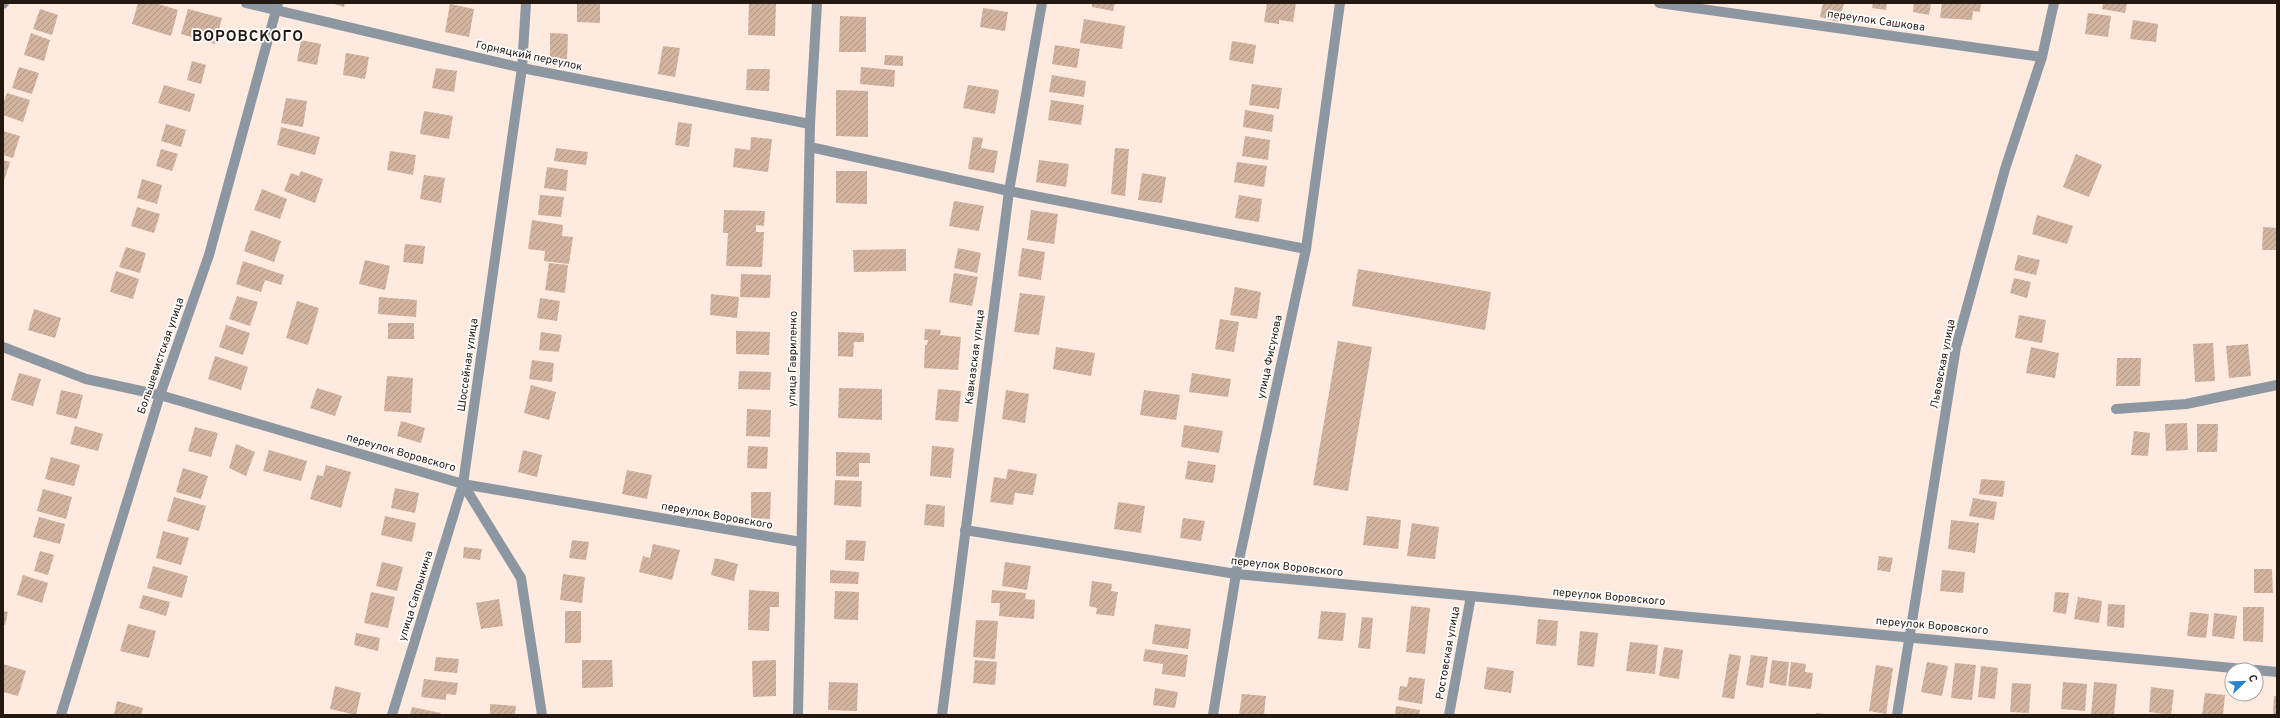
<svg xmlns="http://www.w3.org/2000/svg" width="2280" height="718" viewBox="0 0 2280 718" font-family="Overpass,sans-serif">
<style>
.building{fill:url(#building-hatch)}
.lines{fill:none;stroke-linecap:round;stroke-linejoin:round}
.minor{stroke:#8d97a2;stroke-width:10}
.labels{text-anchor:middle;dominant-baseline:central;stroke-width:3.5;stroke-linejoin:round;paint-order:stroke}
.street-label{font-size:11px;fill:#241911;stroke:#fff}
.district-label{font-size:15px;font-weight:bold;letter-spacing:1px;fill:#241911;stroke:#fff}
</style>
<defs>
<pattern id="building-hatch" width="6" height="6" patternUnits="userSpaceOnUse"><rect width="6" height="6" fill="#d1b39f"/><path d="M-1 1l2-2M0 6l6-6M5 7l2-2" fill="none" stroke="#b39988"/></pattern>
</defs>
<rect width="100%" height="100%" fill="#feeade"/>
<!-- building -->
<g class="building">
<path d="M138,3H155L178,10L171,36L132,24Z"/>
<path d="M331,3H345L344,7Z"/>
<path d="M577,3H600V23L577,22Z"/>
<path d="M749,3H776L775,36L748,35Z"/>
<path d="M1092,3H1115L1113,11L1092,7Z"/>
<path d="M1267,3H1296L1293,22L1279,20V24L1264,22Z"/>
<path d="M1823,3H1844L1839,22L1820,17Z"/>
<path d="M1873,3H1887L1886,10L1872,8Z"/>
<path d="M1914,3H1931L1929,15L1913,12Z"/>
<path d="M1942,3H1981L1980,12L1973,11L1972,20L1940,18Z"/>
<path d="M2103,3H2127L2125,13L2102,9Z"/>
<path d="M450,4L474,9L469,37L445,32Z"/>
<path d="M983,8L1008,12L1005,31L980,27Z"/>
<path d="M40,9L58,15L52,35L33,29Z"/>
<path d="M188,9L222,18L215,44L181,34Z"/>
<path d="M2088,13L2111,16L2108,37L2085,34Z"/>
<path d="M840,16L866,17V52H839Z"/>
<path d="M1084,19L1125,26L1122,49L1080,43Z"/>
<path d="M2133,20L2158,24L2156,42L2130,39Z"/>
<path d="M31,33L50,40L44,61L24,55Z"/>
<path d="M550,33L568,34L567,59H550Z"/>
<path d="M301,40L321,44L317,65L297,61Z"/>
<path d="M1232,41L1256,45L1253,64L1229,60Z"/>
<path d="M1055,45L1080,49L1077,68L1052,64Z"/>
<path d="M663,46L680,48L675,77L658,74Z"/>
<path d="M346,53L369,57L365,79L343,75Z"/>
<path d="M885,55L903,56V66L884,65Z"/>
<path d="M192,61L206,65L201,84L187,80Z"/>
<path d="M19,67L39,73L32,94L12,88Z"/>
<path d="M861,67L895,70L894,87L860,84Z"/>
<path d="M436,68L457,71L454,92L432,88Z"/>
<path d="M747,69H770L769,91L746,90Z"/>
<path d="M1052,75L1086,81L1084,97L1049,92Z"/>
<path d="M1252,84L1282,88L1279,109L1249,105Z"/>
<path d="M164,85L195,94L190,112L158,103Z"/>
<path d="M968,85L999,90L995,114L963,108Z"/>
<path d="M836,90L868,91V137L836,136Z"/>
<path d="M7,93L30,100L23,122L3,115V104Z"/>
<path d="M286,98L307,101L303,127L281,123Z"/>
<path d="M1051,100L1084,105L1081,125L1048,120Z"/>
<path d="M1245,110L1274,115L1272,132L1243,127Z"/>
<path d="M424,111L453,116L449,139L420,134Z"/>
<path d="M678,122L692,124L689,147L675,145Z"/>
<path d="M166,124L186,130L181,147L161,141Z"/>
<path d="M281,127L320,137L315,155L277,145Z"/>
<path d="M3,131L20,136L13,158L3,155Z"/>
<path d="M1245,136L1270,140L1268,160L1242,156Z"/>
<path d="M751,137L772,139L768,172L733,167L735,148L750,150Z"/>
<path d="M973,137L983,138L981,148L998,151L994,173L968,169Z"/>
<path d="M556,148L588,152L586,165L554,161Z"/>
<path d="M1115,148L1129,149L1125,196L1111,194Z"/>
<path d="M161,149L178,154L172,171L156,166Z"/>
<path d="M390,151L416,155L413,175L387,170Z"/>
<path d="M2076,154L2102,165L2089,197L2063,187Z"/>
<path d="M3,160L10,162L4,181L3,180Z"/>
<path d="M1039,160L1069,164L1066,187L1036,182Z"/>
<path d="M1237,162L1267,166L1264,187L1234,182Z"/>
<path d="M547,167L568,170L566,191L544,188Z"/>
<path d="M301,171L323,179L315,203L284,191L291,173L299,176Z"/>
<path d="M836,171H867V204L836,203Z"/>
<path d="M1142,173L1166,177L1162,203L1138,200Z"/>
<path d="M424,175L445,178L441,203L420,199Z"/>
<path d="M142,179L162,185L157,204L137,198Z"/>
<path d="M262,189L287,199L280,219L254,210Z"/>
<path d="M540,195L564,197L561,217L538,215Z"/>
<path d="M1239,195L1262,199L1259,222L1235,218Z"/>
<path d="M954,201L984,206L979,231L949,226Z"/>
<path d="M137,207L160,214L154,233L131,226Z"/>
<path d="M724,210L765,211L764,226L756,225V232H764L762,267L726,266L728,233H723Z"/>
<path d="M1031,210L1058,214L1054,244L1027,240Z"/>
<path d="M2037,215L2073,226L2067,244L2032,234Z"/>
<path d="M532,220L563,225L562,236L573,237L569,264L544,261L545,251L528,249Z"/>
<path d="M2263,227L2277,228V250H2262Z"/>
<path d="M251,230L281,241L274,262L244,251Z"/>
<path d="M405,244L425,246L423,264L403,262Z"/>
<path d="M126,247L146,253L140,273L119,267Z"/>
<path d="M958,248L981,253L977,273L954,268Z"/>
<path d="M1022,248L1045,252L1041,280L1018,276Z"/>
<path d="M906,249V271L854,272L853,250Z"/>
<path d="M2018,255L2040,260L2036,275L2014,270Z"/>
<path d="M365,260L390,266L385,290L359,284Z"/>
<path d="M243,261L284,275L281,285L265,280L261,292L236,284Z"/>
<path d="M549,263L568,265L565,293L545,290Z"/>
<path d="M1358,269L1491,292L1485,330L1352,306Z"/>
<path d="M116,271L139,279L133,299L110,292Z"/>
<path d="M954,273L978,277L972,306L949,302Z"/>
<path d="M741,274L771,275L770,298L740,297Z"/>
<path d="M2014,278L2031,282L2027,298L2010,293Z"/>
<path d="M1235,287L1261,292L1257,319L1230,315Z"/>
<path d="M1020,293L1045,296L1039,335L1014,332Z"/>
<path d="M711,294L739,297L737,318L710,315Z"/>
<path d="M237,296L258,302L250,326L229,319Z"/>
<path d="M379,297L417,300L416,317L378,314Z"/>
<path d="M540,298L560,301L557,321L537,318Z"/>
<path d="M297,301L319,308L308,345L286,338Z"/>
<path d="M34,309L61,318L55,338L28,330Z"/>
<path d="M2019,315L2046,320L2042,343L2015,338Z"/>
<path d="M1220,319L1239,322L1234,352L1215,349Z"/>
<rect x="388" y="323" width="26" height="16"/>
<path d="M226,325L250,333L243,355L219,347Z"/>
<path d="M925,329L941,330L940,335L961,337L958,370L924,368L925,345H927L928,340H924Z"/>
<path d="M736,331L770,332L769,355L736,354Z"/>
<path d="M541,332L562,335L559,352L539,350Z"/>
<path d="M838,332L864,333V342H854L853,357L838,356Z"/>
<path d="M1338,341L1372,347L1348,491L1313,485Z"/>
<path d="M2213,343L2215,381L2195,382L2193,344Z"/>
<path d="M2248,344L2251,376L2229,378L2226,346Z"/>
<path d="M1056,347L1095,353L1091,376L1053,369Z"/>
<path d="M2031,347L2059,353L2055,378L2026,373Z"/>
<path d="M215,356L248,367L241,390L208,379Z"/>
<path d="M2117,358H2141L2140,386H2116Z"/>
<path d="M532,360L554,363L552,382L529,379Z"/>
<path d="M739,371L771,372L770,390L738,389Z"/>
<path d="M19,373L41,379L33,406L11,400Z"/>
<path d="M1192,373L1231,379L1228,397L1189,392Z"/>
<path d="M387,376L413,378L411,413L384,411Z"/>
<path d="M531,385L556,392L549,420L524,413Z"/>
<path d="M317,388L342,396L335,416L310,408Z"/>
<path d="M839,388L882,389V420L838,418Z"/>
<path d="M938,389L961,391L958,422L935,420Z"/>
<path d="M61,390L83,395L77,419L56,414Z"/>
<path d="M1006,390L1029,394L1025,423L1002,419Z"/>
<path d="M1144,390L1180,395L1176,420L1140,415Z"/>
<path d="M747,409L771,410L770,437L746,436Z"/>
<path d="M401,421L425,428L421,443L397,436Z"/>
<path d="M2187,423L2188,450L2166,451L2165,424Z"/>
<path d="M2197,424H2218L2217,452H2197Z"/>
<path d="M1184,425L1223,431L1219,453L1181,447Z"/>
<path d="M75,426L103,434L98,451L70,444Z"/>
<path d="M195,427L218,433L211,457L188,451Z"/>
<path d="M2134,431L2150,433L2148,456L2131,455Z"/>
<path d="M236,444L255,452L246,476L229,468Z"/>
<path d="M748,446L768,447L767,469L747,468Z"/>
<path d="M932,446L954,448L951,478L930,476Z"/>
<path d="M269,450L307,461L301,481L263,471Z"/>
<path d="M523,450L542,455L537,477L518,472Z"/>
<path d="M836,452L870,453V463H859V477L836,476Z"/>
<path d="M51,457L80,465L74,486L45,479Z"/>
<path d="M1188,461L1216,465L1213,483L1185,479Z"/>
<path d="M326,465L351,472L341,508L310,499L317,475L323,476Z"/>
<path d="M183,468L208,476L201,499L176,492Z"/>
<path d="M1008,469L1037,474L1033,495L1015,493L1013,505L990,502L994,477L1006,479Z"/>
<path d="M627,470L652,475L647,499L622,494Z"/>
<path d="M1981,479L2005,481L2003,497L1979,494Z"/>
<path d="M835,480L862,481L861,507L834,505Z"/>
<path d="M395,488L419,493L415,513L391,508Z"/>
<path d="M43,489L72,497L66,519L37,511Z"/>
<path d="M751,492H771L770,519L751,518Z"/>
<path d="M174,497L206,506L199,531L167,521Z"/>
<path d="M1973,498L1997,502L1994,520L1969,516Z"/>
<path d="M1118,502L1145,506L1141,533L1114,529Z"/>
<path d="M926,504L945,506L944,527L924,525Z"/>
<path d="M385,516L416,523L412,542L381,535Z"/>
<path d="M1367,516L1401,520L1398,549L1363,545Z"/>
<path d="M39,517L65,524L60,544L33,537Z"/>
<path d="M1183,518L1205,521L1201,541L1180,538Z"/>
<path d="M1951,520L1979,523L1975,553L1948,549Z"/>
<path d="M1412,523L1439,527L1435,559L1407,556Z"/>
<path d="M163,531L189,538L181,565L156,558Z"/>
<path d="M572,540L589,542L586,560L569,558Z"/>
<path d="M846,540L866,541L864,561L845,560Z"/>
<path d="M653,544L680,550L672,580L639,572L643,556L650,558Z"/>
<path d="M464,547L482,549L480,560L463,558Z"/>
<path d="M40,551L54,555L48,575L34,571Z"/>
<path d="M1879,556L1893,558L1890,572L1877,570Z"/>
<path d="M715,558L738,564L734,581L711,575Z"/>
<path d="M382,562L403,567L397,591L376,586Z"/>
<path d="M1005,562L1031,566L1027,590L1002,586Z"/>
<path d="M153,566L188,576L182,598L147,588Z"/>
<path d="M2254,569H2272L2273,593H2254Z"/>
<path d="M830,570L859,572L858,584L830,583Z"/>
<path d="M1942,570L1965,572L1963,593L1940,591Z"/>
<path d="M563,574L585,577L582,603L560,600Z"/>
<path d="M23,575L48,583L42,603L17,595Z"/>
<path d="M1092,581L1112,584L1111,591L1118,592L1114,616L1096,614L1097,608L1089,606Z"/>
<path d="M749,590L779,592V607H770L769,631L748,630Z"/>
<path d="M992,590L1026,593L1025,599L1035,600L1034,619L999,616L1000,603H991Z"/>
<path d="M835,591L859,592L858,620L834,619Z"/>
<path d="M371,592L395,597L388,628L364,623Z"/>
<path d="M2055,592L2069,593L2066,614L2053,612Z"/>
<path d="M143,595L170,602L166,616L139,608Z"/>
<path d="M2078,597L2102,601L2099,623L2074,619Z"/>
<path d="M499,599L503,626L481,629L476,603Z"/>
<path d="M2108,604L2125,605L2124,628L2107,626Z"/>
<path d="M1411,606L1430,608L1425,654L1406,652Z"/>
<path d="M2243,607H2264L2263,642L2243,641Z"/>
<path d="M3,611L8,612L5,625L3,624Z"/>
<rect x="565" y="611" width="16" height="32"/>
<path d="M1321,611L1346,613L1343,641L1318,639Z"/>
<path d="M2190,612L2209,614L2206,638L2187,636Z"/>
<path d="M2214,613L2237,616L2234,639L2212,636Z"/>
<path d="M1362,617L1373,618L1370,649L1358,648Z"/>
<path d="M1538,619L1558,621L1556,646L1536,644Z"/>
<path d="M976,620L998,621L995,659L973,657Z"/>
<path d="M128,624L156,631L149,658L120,651Z"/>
<path d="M1155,624L1191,629L1188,649L1152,644Z"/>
<path d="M1580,631L1598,633L1594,667L1577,665Z"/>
<path d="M356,633L380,638L378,651L354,645Z"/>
<path d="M1630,642L1658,645L1655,674L1626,671Z"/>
<path d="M1664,647L1683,650L1679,679L1659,676Z"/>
<path d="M1145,649L1188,655L1185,677L1162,674L1163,664L1143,661Z"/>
<path d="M1729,654L1741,656L1734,699L1722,697Z"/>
<path d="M1751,655L1768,657L1763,688L1746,685Z"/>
<path d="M436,657L459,659L457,673L434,671Z"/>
<path d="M582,660H612L613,687L582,688Z"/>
<path d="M776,660V696L753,697L752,661Z"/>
<path d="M975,660L997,662L995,685L973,683Z"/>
<path d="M1772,660L1789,662L1786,686L1769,683Z"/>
<path d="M1791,662L1806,664L1805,672L1813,673L1811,689L1788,686Z"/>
<path d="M1927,662L1948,666L1942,696L1921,692Z"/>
<path d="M1955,663L1976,665L1972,700L1951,698Z"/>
<path d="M3,664L26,671L18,696L3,692Z"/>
<path d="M1876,665L1893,668L1886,714L1869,711Z"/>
<path d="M1981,666L1998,668L1995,699L1978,697Z"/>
<path d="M1487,667L1514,671L1511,693L1484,689Z"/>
<path d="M1409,677L1425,679L1422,704L1398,700L1400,686L1407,687Z"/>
<path d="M424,679L458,683L456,695L446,694V700L421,697Z"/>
<path d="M829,682L858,683L857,711L828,710Z"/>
<path d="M2063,682L2087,684L2085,711L2061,709Z"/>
<path d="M2094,682L2117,684L2114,715H2091Z"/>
<path d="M2012,683L2031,684L2029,713L2010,712Z"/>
<path d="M335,686L361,693L356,715L330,709Z"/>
<path d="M2151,687L2174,690L2171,715L2149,712Z"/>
<path d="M1155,688L1178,692L1175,708L1153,705Z"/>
<path d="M2205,693L2225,695L2223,715H2202Z"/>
<path d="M1242,694L1266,696L1264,715H1239Z"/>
<path d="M2274,696H2277V715H2273Z"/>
<path d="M117,701L143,708L141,715H114Z"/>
<path d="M490,704L516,706L515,715H490Z"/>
<path d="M1396,706L1420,710L1419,715H1395Z"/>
<path d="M412,707L441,713L440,715H410Z"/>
<path d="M1816,713L1826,714V715H1816Z"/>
</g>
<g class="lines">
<!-- minor -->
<g class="minor">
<path d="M246,3L522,68L810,124"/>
<path d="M1659,3L2042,57"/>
<path d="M3,4L4,3"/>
<path d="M810,147L1009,191L1306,249"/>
<path d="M3,347L86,379L160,395L463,484L801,542"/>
<path d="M2116,409L2186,404L2277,385"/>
<path d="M463,484L521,578L542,715"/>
<path d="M965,530L1236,574L2254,670"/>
<path d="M2256,670L2277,672"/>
<path d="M61,715L160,395L209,255L278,3"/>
<path d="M392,715L463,484L522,68L526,3"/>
<path d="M798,715L810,124L817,3"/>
<path d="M942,715L1009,191L1042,3"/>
<path d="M1213,715L1236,574L1306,249L1340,3"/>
<path d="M1449,715L1471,596"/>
<path d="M1897,715L1956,347L2005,169L2042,57L2054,3"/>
</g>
</g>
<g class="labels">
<!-- street labels -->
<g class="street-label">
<text transform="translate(1876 21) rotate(8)">переулок Сашкова</text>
<text transform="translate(529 56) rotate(12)">Горняцкий переулок</text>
<text transform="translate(161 356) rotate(-71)">Большевистская улица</text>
<text transform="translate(975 357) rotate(-83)">Кавказская улица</text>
<text transform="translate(1270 357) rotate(-78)">улица Фисунова</text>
<text transform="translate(793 359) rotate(-89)">улица Гавриленко</text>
<text transform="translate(1943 364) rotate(-79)">Львовская улица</text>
<text transform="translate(468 365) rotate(-82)">Шоссейная улица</text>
<text transform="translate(401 453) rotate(16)">переулок Воровского</text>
<text transform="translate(717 516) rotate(10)">переулок Воровского</text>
<text transform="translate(1287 567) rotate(6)">переулок Воровского</text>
<text transform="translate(416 596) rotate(-73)">улица Сапрыкина</text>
<text transform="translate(1609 597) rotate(5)">переулок Воровского</text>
<text transform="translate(1932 626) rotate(5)">переулок Воровского</text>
<text transform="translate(1448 653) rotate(-80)">Ростовская улица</text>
</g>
<!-- district labels -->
<g class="district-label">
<text x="248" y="37">ВОРОВСКОГО</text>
</g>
</g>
<!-- border -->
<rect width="2280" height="718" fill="none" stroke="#241911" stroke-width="8"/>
<!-- north arrow -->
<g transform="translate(2244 682) rotate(67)"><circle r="19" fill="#ffffff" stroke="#a7a3a0"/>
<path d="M0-3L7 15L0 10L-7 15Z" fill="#2882cf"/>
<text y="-6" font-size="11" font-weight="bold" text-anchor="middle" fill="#241911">С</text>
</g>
</svg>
